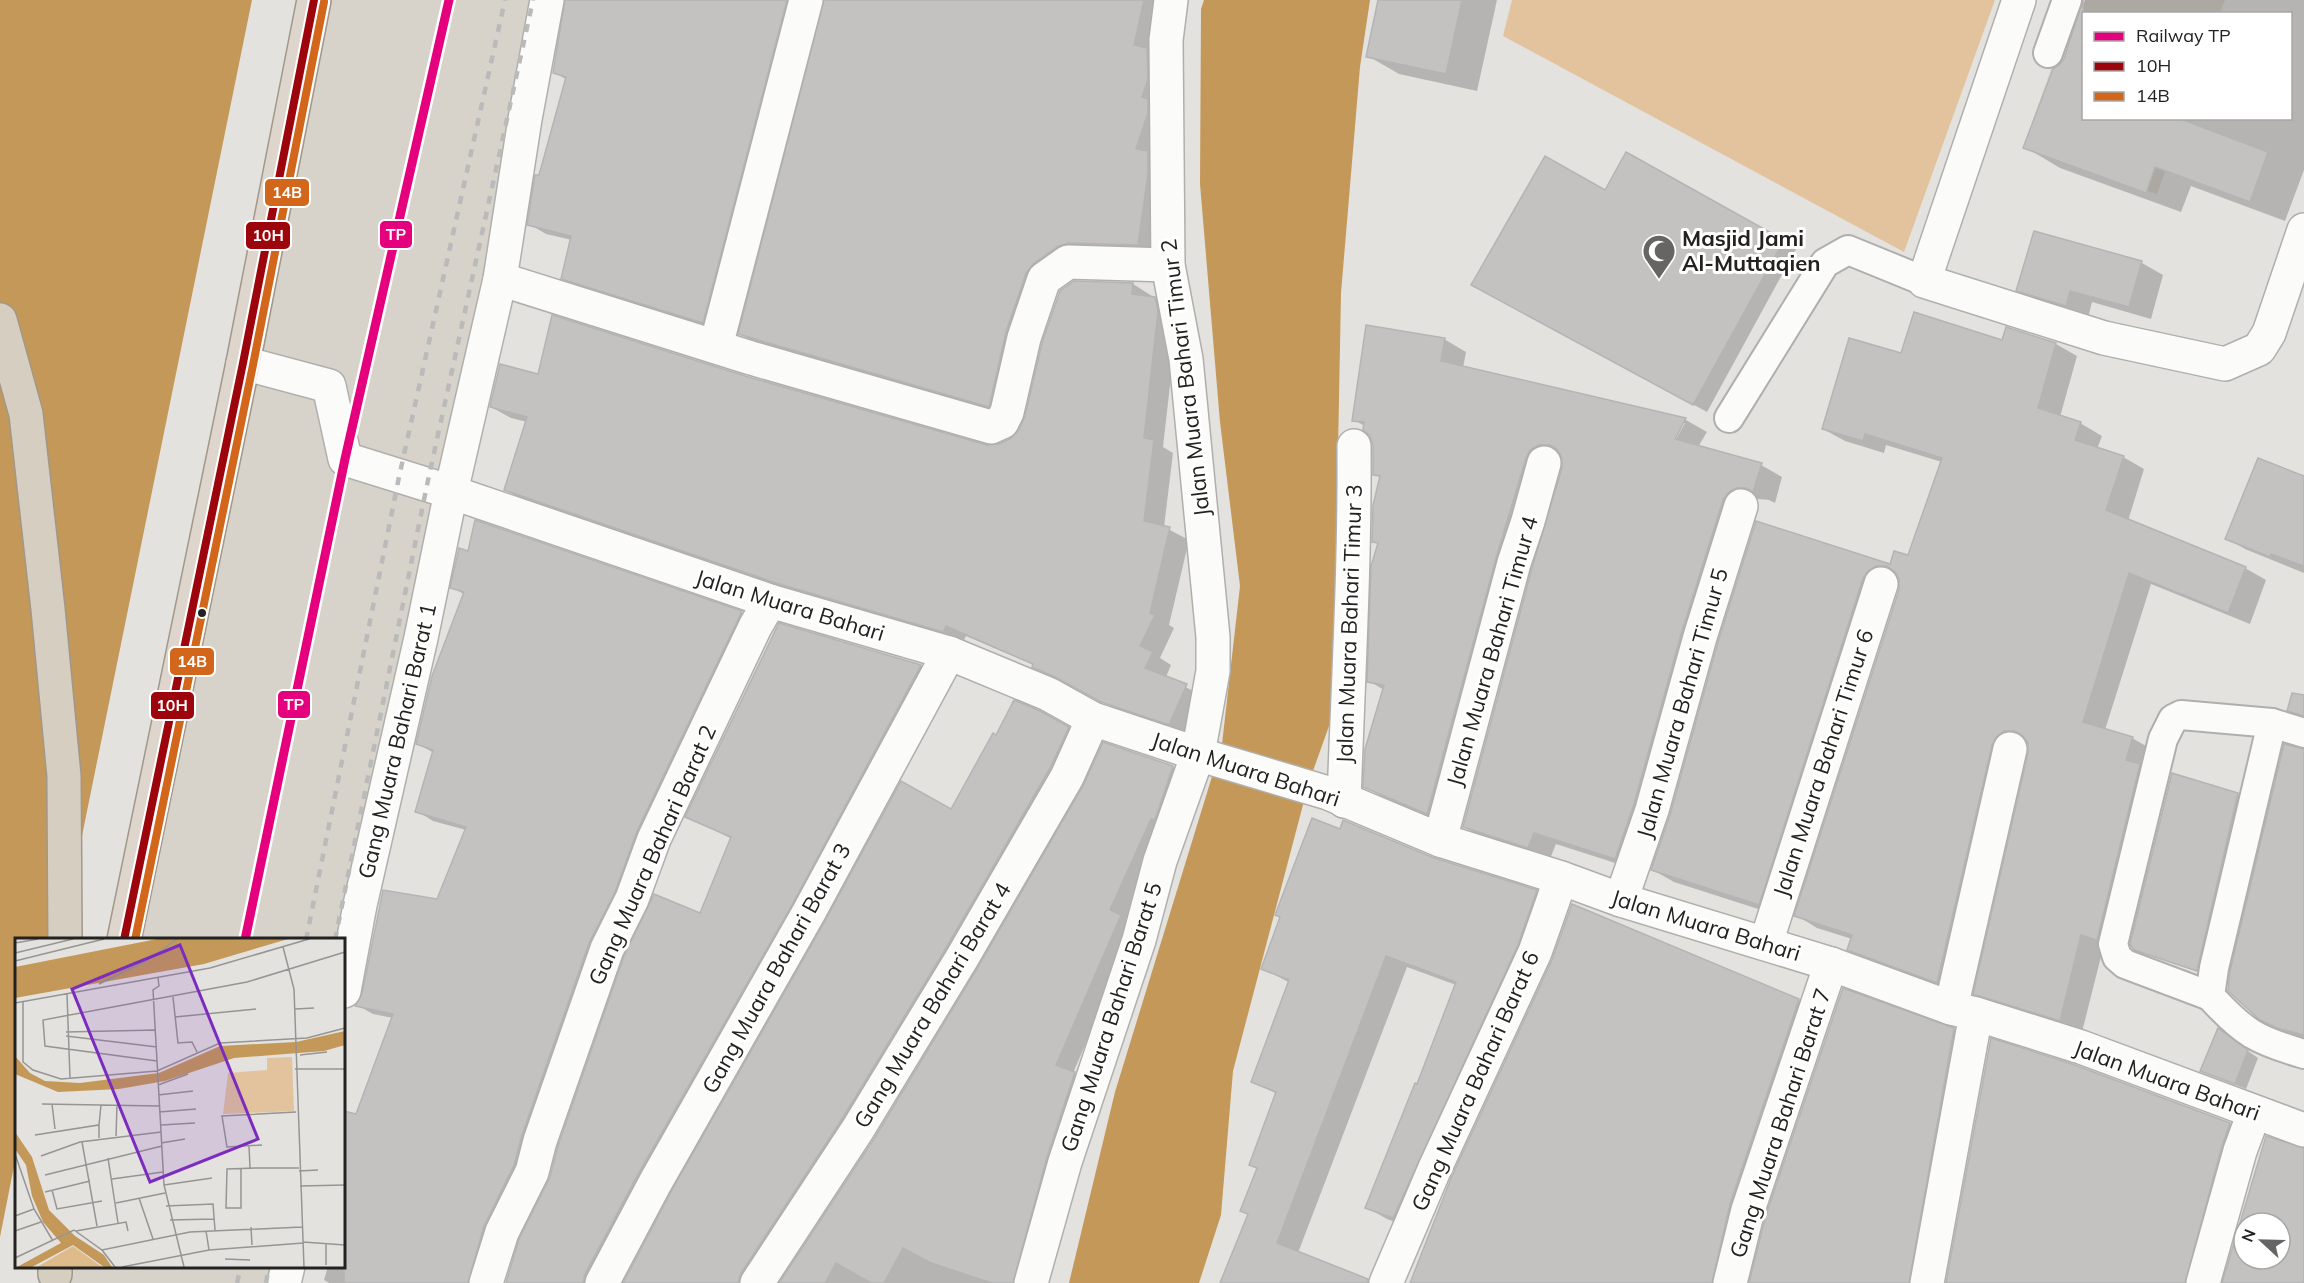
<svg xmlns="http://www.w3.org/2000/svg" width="2304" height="1283" viewBox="0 0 2304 1283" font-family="Mulish,sans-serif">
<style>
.built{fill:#d7d3cb}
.green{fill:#e2c39e}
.water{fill:#c49859}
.shadow{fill:#0003;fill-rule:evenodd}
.building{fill:#c3c2c1;stroke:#b5b4b4;stroke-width:1.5;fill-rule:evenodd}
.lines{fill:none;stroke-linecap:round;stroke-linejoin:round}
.service-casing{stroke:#b0afad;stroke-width:32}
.minor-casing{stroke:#b0afad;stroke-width:36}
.trunk-casing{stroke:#a1988a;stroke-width:36}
.motorway-casing{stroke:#a1988a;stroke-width:36}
.service{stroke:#fbfbfa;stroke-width:28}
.minor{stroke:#fbfbfa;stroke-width:33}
.trunk{stroke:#ded6cc;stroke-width:33}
.motorway{stroke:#d6cec0;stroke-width:33}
.rail{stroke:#bababa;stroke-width:4.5;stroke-dasharray:8 8;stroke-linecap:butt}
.bus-1-casing{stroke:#fff;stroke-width:12}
.bus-2-casing{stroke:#fff;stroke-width:12}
.bus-1{stroke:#9c050c;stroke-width:8}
.bus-2{stroke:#d2661b;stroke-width:8}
.rail-1-casing{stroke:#fff;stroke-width:14}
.rail-1{stroke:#e5007d;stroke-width:9}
.bus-dot{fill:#232220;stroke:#fff;stroke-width:2}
.labels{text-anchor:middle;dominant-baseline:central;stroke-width:6;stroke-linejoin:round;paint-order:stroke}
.poi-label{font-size:22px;font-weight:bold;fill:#232220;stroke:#fff;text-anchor:start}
.street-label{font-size:22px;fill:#232220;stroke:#fff}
.inset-road{fill:none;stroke:#979593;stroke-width:1.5}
.view{fill:#7b2cbf;fill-opacity:0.15;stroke:#7b2cbf;stroke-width:3}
.inset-edge{fill:none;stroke:#232220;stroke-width:3}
.line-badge{stroke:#fff;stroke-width:2}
.badge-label{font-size:16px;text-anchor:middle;font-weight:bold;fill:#fff}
</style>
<rect width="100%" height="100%" fill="#e4e2df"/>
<!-- built -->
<g class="built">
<path d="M316,0H548L344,940H123Z"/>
<path d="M2075,0H2225L2220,13L2084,14V118L2184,119L2157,194L2023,148Z"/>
<path d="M55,1267H287L284,1283H52Z"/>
</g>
<!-- green -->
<path class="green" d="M1512,0H1995L1904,252L1503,36Z"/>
<!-- water -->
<g class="water">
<path d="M0,0H252L61,939L16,940V1156L0,1237Z"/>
<path d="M1204,0H1370L1360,67L1341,293L1333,715L1309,782L1233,1071L1221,1215L1199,1283H1069L1115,1092L1222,744L1240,586L1220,422L1200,184L1201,9Z"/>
</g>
<!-- shadow -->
<g class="shadow">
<path d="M566,0H807L719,332L580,288L563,278L572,240L546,234L529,224L567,80L554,72Z"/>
<path d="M826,0H1163L1155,254L1050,273L1005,415L757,343L740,334Z"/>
<path d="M1380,0H1497L1477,91L1399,74L1368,56Z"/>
<path d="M2085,0H2304V170L2285,221L2191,186L2181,212L2060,168L2025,147L2065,59ZM2084,14H2290V118H2084Z"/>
<path d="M1627,154L1796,249L1707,412L1486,292L1606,193Z"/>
<path d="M2035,232L2142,263L2163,275L2151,319L2092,302L2088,318L2040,302L2018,290Z"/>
<path d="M1133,284L1152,296V298L1174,310L1177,323L1163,447L1173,453L1164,527L1189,540L1169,625L1174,628L1160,658L1171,665L1166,677L1205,697L1189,735L1122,712L1079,688L1053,678L1034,665L966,636L963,642L797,594L526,501L506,490L527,422L511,418L491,407L539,376L745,377L986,447L998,446L1011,440L1020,431Z"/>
<path d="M1444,339L1466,352L1463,368L1686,420L1707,432L1698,447L1761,465L1782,477L1775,503L1769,500L1758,499L1749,505L1637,870L1556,844L1550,859L1486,839L1464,827L1564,468L1563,457L1552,462L1449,825L1386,799L1365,787L1384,690L1369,681L1380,544L1374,541L1381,478L1374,474V445L1371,435L1365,426L1354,420ZM1681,423H1685L1672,446L1670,445Z"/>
<path d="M2003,342L2056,344L2077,356L2060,417L2080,423L2102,436L2097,449L2123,457L2144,469L2128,521L2245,568L2266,580L2250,624L2151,584L2105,730L2132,738L2153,750L2082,1032L1996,1006L1975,993L2030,753L2029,743L2017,749L1959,994L1870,962L1849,949L1852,939L1817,928L1796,915L1900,590L1899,577L1889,582L1780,916L1674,882L1653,870L1671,816L1757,522L1891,566L1909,557L1942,462L1886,445L1884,453L1845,441L1823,429L1902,355Z"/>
<path d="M2304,478V573L2245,549L2227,538Z"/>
<path d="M476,522L742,613L758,622L485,1283H329L324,1280L328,1266H344V1213L346,1205L344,1204V1122L347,1113L356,1116L393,1018L373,1014L357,1005L438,901L466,830L433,821L417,811L434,753L418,744L465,595L452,587L469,553Z"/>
<path d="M780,625L921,666L937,675L602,1283H507L701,915L732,839L687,816Z"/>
<path d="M1039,712L1084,738L757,1283H625L951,811L996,737Z"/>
<path d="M1104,744L1173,767L1189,776L1126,919L1137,925L1073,1073L1091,1083L1030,1283H781L875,1140L980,968L1085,787Z"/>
<path d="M2304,750V1038L2289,1034L2253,1013Z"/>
<path d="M2173,775L2238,794L2248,801L2204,972L2135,949Z"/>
<path d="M1434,859L1536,891L1557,903L1414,1229L1387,1219L1366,1207L1418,1086L1456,985L1407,967L1298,1253L1341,1283H1222L1249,1215L1242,1210L1258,1169L1251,1164L1277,1094L1252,1081L1290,983L1263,968Z"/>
<path d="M1572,906L1799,1000L1819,1012L1734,1283H1411L1553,960Z"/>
<path d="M1844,990L1954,1029L1974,1041L1930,1283H1751Z"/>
<path d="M2218,1030L2258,1058L2246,1089L2202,1071Z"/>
<path d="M2074,1066L2230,1124L2250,1136L2207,1283H1948Z"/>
</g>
<!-- building -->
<g class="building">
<path d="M565,0H787L703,323L561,279L571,236L527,225L535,175H539L566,77L553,73Z"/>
<path d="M824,0H1144L1134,45L1147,48L1148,79L1142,97L1148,99V113L1136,149L1148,151V173L1138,245L1068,243L1057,247L1033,264L1026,273L1006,332L989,407L738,334Z"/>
<path d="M1378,0H1462L1446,74L1366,57Z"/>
<path d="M2083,0L2084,118H2178L2268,152L2250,202L2155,167L2146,193L2023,148L2053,69L2059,65L2064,59Z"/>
<path d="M1626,152L1784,240L1693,405L1471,285L1545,156L1605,190Z"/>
<path d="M2034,231L2142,261L2129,307L2070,291L2066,306L2016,291Z"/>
<path d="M1074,281L1133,283L1132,294L1155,297L1158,311L1144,438L1154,440L1144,521L1170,527L1150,613L1155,615L1140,646L1153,652L1145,668L1187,684L1169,725L1101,702L1057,678L1032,667L1033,664L946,626L943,632L776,583L504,490L527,417L490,407L500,364L538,374L552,315L745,376L987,445L999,444L1010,439L1019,430L1025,416L1042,343L1060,291Z"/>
<path d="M1914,312L2002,340L2006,327L2056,343L2038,408L2081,422L2075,440L2124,456L2106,510L2246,567L2228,613L2129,573L2083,722L2133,737L2126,760L2140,764L2097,940L2081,935L2060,1021L1973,994L2028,753V743L2022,735L2015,731H2004L1996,737L1992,745L1937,983L1847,950L1852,935L1794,916L1899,590V579L1895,572L1887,566H1876L1868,571L1863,578L1759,905L1651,870L1670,815L1718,642L1756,521L1890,564L1894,551L1908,555L1942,458L1865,434L1863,441L1822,429L1849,338L1901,353Z"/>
<path d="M1366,325L1445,338L1441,361L1686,418L1675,439L1762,463L1753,492L1746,488H1736L1728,493L1723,500L1682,631L1634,804L1615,859L1534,833L1528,848L1463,827L1532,568L1562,468V458L1557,449L1550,445H1539L1530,450L1526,458L1496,558L1427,814L1363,787L1365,749L1384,685L1367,682L1371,566L1378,543L1372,542L1373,505L1380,476L1373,475V445L1370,436L1363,430L1364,422L1352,421Z"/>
<path d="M2258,458L2304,476V566L2271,554L2270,557L2225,539Z"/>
<path d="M475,520L742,611L637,831L615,892L589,943L522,1135L514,1165L484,1226L468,1283H344V1111L356,1114L393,1014L355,1006L362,994L383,890L437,899L466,827L415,812L433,750L416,744L432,676L464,592L450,588L459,548L468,551Z"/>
<path d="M779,623L921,665L793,903L638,1174L585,1274L583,1283H506L519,1239L550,1177L558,1146L624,956L654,894L700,913L731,837L685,817Z"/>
<path d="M2292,693L2304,695V716L2287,711Z"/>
<path d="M1014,700L1040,711L1069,727L1050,768L946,948L842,1119L741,1273L738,1283H623L671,1192L825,921L901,781L951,809L993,733L996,735Z"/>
<path d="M1103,742L1173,766L1155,820L1151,819L1110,910L1121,915L1056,1065L1075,1072L1047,1157L1013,1283H992L931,1263L903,1248L884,1283H871L836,1263L825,1283H779L874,1139L978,967L1083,786Z"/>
<path d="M2284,744L2304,749V1035L2277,1028L2260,1020L2228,991L2230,971Z"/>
<path d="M2172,773L2238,793L2197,971L2134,950L2130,944Z"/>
<path d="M1312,818L1340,829L1343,820L1434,858L1537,890L1518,945L1393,1218L1365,1208L1415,1083L1417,1084L1456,982L1386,956L1277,1243L1368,1279V1283H1220L1248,1214L1240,1211L1257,1168L1249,1165L1276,1092L1251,1082L1289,980L1261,969L1280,917L1275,915Z"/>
<path d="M1572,904L1799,999L1730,1204L1712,1283H1410L1452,1176L1552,960Z"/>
<path d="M1843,988L1954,1028L1909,1283H1749L1766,1215Z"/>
<path d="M2218,1028L2248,1050L2235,1084L2200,1071Z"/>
<path d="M1991,1038L2075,1065L2230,1123L2222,1146L2185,1283H1946Z"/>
<path d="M2266,1136L2304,1148V1283H2222ZM2244,1223H2280V1259H2244Z"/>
</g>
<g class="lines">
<!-- service casing -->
<g class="service-casing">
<g id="service">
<path d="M2048,53L2067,0"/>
<path d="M1729,418L1825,263L1848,250L1924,281"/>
<path d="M2272,723L2214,968L2210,996C2244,1033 2256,1040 2304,1054"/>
<path d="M2210,996L2125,964L2117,957L2113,944L2163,739L2173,719L2181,715L2272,723L2304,733"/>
</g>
</g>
<!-- minor casing -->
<g class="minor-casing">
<g id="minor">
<path d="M2019,0L1924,281L2104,338L2225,364L2259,349L2269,333L2304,230"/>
<path d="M500,279L751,358L991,427L1002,422L1007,412L1024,338L1044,279L1068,262L1168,265"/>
<path d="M716,346L806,0"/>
<path d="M243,363L329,386L345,459L451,492L770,601L949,653L1048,694L1093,719L1204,756L1328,793L1440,840L1561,878L1621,900L1831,964L1951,1008L1976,1014L2081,1047L2304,1130"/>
<path d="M1344,801C1348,683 1355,565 1354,446"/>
<path d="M1440,840L1514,563L1528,521L1544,463"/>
<path d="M1621,900L1652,810L1700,637L1741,506"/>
<path d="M1766,943L1881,584"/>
<path d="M344,991L360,905L421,638L451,492L500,279L525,119L547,0"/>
<path d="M1951,1008L2010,749"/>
<path d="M284,1283L288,1266"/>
<path d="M486,1283L502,1232L532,1172L540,1141L607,949L632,899L654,839L755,627L770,601"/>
<path d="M602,1283L655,1183L809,912L949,653"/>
<path d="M757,1283L858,1129L962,958L1067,777L1093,719"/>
<path d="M1031,1283L1065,1162L1139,940L1160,861L1198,754L1213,671V637L1186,359L1168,265L1166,40L1171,0"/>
<path d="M1386,1283L1435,1168L1535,952L1561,878"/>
<path d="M1730,1283L1748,1210L1831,964"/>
<path d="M1927,1283L1976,1014"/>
<path d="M2203,1283L2240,1151L2254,1113"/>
</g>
</g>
<!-- trunk casing -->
<g class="trunk-casing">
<path id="trunk" d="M124,940L243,363L314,0"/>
</g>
<!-- motorway casing -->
<g class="motorway-casing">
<g id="motorway">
<path d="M0,320L26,414L48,609L64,776L65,940"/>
<path d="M55,1274V1266"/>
</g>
</g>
<!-- service -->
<use href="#service" class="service"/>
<!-- minor -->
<use href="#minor" class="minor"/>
<!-- trunk -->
<use href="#trunk" class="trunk"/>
<!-- motorway -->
<use href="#motorway" class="motorway"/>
<!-- rail -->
<g class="rail">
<path d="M306,940L399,477L505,0"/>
<path d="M335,940L427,485L533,0"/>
<path d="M237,1283L241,1266"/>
<path d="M266,1283L269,1266"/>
</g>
<!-- bus-1 casing -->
<g class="bus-1-casing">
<path id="bus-1" d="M124,940L243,363L314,0"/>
</g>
<!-- bus-2 casing -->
<g class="bus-2-casing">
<path id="bus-2" d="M135,940L253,365L324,2"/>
</g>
<!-- bus-1 -->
<use href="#bus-1" class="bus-1"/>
<!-- bus-2 -->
<use href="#bus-2" class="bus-2"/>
<!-- rail-1 casing -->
<g class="rail-1-casing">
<path id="rail-1" d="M245,940L345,459L449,0"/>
</g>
<!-- rail-1 -->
<use href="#rail-1" class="rail-1"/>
</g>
<!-- icons -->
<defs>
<g id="mosque-pin" transform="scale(1.725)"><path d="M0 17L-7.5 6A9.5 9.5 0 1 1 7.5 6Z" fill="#676563" stroke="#fff"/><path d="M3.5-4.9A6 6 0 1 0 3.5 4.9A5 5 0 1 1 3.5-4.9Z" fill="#fff"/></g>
</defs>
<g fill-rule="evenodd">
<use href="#mosque-pin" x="1659" y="251"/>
</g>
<!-- markers -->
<circle class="bus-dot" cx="202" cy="613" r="5"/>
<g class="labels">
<!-- poi labels -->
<g class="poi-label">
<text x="1682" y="238">Masjid Jami<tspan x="1682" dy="25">Al-Muttaqien</tspan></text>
</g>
<!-- street labels -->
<g class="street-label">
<text transform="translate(1185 378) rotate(-97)">Jalan Muara Bahari Timur 2</text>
<text transform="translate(790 605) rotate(17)">Jalan Muara Bahari</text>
<text transform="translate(1349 624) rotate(-88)">Jalan Muara Bahari Timur 3</text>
<text transform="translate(1492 651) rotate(-74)">Jalan Muara Bahari Timur 4</text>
<text transform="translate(1682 703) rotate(-74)">Jalan Muara Bahari Timur 5</text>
<text transform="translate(397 741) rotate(-77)">Gang Muara Bahari Barat 1</text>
<text transform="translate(1823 763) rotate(-72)">Jalan Muara Bahari Timur 6</text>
<text transform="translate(1246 769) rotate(18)">Jalan Muara Bahari</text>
<text transform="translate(652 855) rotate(-66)">Gang Muara Bahari Barat 2</text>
<text transform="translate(1706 925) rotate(17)">Jalan Muara Bahari</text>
<text transform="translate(776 968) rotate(-61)">Gang Muara Bahari Barat 3</text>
<text transform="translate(932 1005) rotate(-59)">Gang Muara Bahari Barat 4</text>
<text transform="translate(1111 1017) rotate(-72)">Gang Muara Bahari Barat 5</text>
<text transform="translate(2167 1080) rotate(20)">Jalan Muara Bahari</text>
<text transform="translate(1475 1081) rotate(-66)">Gang Muara Bahari Barat 6</text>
<text transform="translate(1780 1123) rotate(-72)">Gang Muara Bahari Barat 7</text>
</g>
</g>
<!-- overview -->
<g transform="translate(15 938)">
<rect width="330" height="330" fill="#e4e2df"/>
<path d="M277,119L279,173L208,176L213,135L252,132V120Z" fill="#e2c39e"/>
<path d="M58,308L87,329H22Z" fill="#dfbb8c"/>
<path d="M142,1H273L189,26L0,60V29ZM330,93V107L309,113L219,120L150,143L104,151L43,154L0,136V118L15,135L30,143L65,145L144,135L205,108L281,104ZM0,194L17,219L34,272L60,298L89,317L97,329H89L58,307L17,329H2L46,305L28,284L17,258L11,227L0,211Z" fill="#c49859"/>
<path class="inset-road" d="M0,5L23,1M268,9L279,51L289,329M0,15L58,1M0,23L89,1M143,40L144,48L138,52L149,247L169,329M84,46L131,23L162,1M52,56L55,140M158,59L163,105L177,104L182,114M8,64V124L18,132L46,141L142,133L205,105L292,100L330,90M0,65L195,30L294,1M280,71L299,70M160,79L241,71M51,94L141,92M51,98L142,109M285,117L312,114M142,123L30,108L28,82L232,44L330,14M280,131H330M143,147L173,136M143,157L178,153M27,166L144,168M37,166L40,191M144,174L181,171M84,187L86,167M146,187L180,185M20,197L84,187V200M101,198L102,167M67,204L82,288M146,205L170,201M247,207L212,209L207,178L281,174M234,208L235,230M0,216L19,271L38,303M26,218L65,204L146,194M93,220L103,285M226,231V270H211L212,231L242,230H284M284,233L303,232M30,237L147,208M97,241L148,234M149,247L197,240M285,248L330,247M37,252L42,271L87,263M30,254L75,243M124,260L138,301M101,265L150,255M151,268L198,266L200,292M0,278L19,271M155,282L199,281M236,289L237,307M0,293L26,284M61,293L111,284L113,293M191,293L194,312M288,304L330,307M311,306V327M87,312L100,329M0,320L59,292L87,312L175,294L287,289M210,321L235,322M107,329L194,312L288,305"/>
<path class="view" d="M165,7L243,201L135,244L57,51Z"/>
<rect width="330" height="330" class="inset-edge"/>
</g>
<g class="line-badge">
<rect x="264" y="178" width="46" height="29" rx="6" fill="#d2661b"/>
<rect x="379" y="220" width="34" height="29" rx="6" fill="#e5007d"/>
<rect x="245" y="221" width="46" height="29" rx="6" fill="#9c050c"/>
<rect x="169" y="647" width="46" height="29" rx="6" fill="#d2661b"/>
<rect x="277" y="690" width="34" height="29" rx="6" fill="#e5007d"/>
<rect x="150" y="691" width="45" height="29" rx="6" fill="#9c050c"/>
</g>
<g class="badge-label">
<text x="287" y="198">14B</text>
<text x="396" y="240">TP</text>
<text x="268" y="241">10H</text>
<text x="192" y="667">14B</text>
<text x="294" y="710">TP</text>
<text x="172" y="711">10H</text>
</g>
<!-- legend -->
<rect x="2082" y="12" width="210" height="108" fill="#ffffff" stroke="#a7a7a6" stroke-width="1.5"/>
<rect x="2094" y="32" width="30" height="9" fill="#e5007d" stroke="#a7a7a6" stroke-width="1.5"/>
<text x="2136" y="42" font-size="18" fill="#232220">Railway TP</text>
<rect x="2094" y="62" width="30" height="9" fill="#9c050c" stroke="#a7a7a6" stroke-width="1.5"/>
<text x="2136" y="72" font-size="18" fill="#232220">10H</text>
<rect x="2094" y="92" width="30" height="9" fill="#d2661b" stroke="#a7a7a6" stroke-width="1.5"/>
<text x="2136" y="102" font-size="18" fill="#232220">14B</text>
<!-- north arrow -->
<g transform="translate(2262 1241) rotate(292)"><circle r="28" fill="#ffffff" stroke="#a7a7a6" stroke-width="1.5"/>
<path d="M0-4.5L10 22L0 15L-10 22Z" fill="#676563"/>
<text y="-9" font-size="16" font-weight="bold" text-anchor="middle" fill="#232220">N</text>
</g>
</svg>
